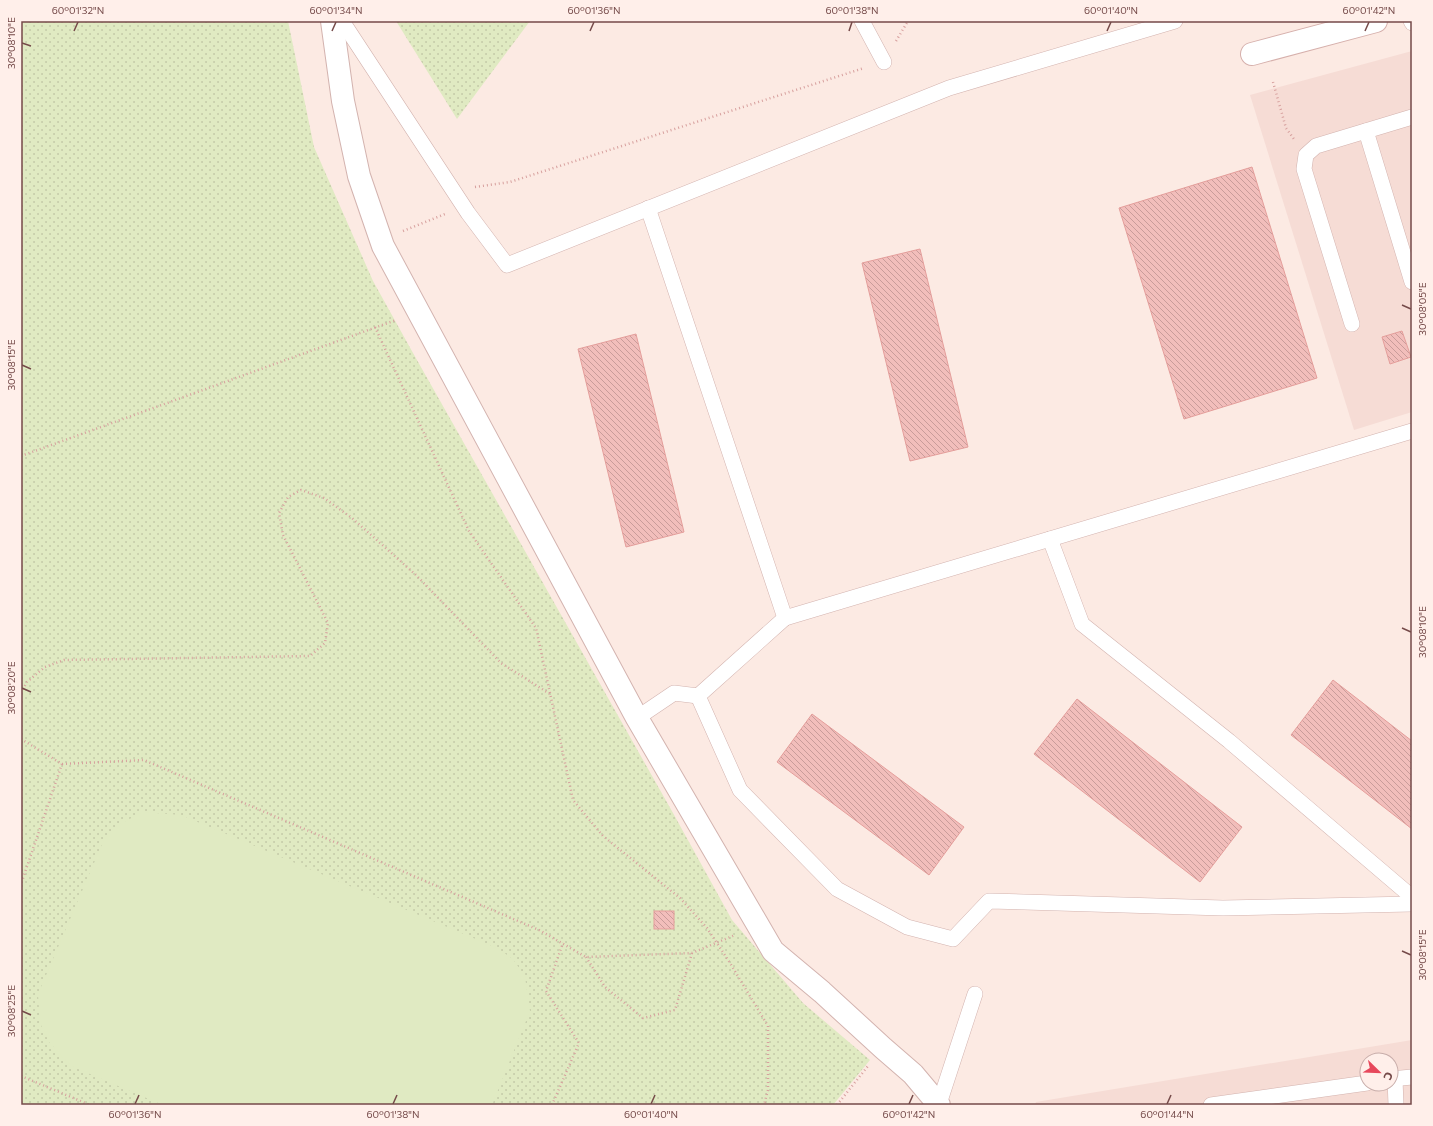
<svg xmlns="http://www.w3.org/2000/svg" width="1433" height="1126" viewBox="0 0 1433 1126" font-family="Commissioner,sans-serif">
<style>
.residential{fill:#f6dcd5;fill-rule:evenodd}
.grass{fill:url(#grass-dots)}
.pitch{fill:#e0eac2}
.building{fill:url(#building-back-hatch);stroke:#e49e9b}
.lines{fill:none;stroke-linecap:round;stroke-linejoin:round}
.lane-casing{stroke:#d3b3af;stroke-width:16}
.street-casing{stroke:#d3b3af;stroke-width:24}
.secondary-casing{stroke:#d6b0ac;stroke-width:24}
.path{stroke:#d7a09e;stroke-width:2.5;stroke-dasharray:1 3;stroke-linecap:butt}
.lane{stroke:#fff;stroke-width:15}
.street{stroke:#fff;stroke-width:22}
.secondary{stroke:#fff;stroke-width:22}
.ticks{fill:none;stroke:#754a49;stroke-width:1.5}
.neatline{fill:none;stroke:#754a49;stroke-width:1.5}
.ticks-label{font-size:10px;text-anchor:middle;fill:#754a49}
</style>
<defs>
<pattern id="grass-dots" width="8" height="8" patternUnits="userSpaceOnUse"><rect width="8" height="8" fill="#e0eac2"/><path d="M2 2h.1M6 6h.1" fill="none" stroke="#c4caa8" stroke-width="1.8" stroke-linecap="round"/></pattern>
<pattern id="building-back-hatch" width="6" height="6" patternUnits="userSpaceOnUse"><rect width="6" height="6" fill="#f2bebb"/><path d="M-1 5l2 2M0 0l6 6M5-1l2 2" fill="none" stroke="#c99c9a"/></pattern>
</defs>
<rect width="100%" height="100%" fill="#fceae3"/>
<!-- residential -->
<g class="residential">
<path d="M1412,51V412L1354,430L1250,95Z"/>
<path d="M1412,1040V1105H1035L1036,1102ZM1367,1060H1391V1084H1367Z"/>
</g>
<!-- grass -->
<g class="grass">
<path d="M21,21H288L314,147L373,281L413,353L673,813L732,920L803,1003L870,1060L833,1105H21Z"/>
<path d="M396,21H530L457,119Z"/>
</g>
<!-- pitch -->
<path class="pitch" d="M143,812L181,815L497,948L513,959L525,977L530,1011L492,1105H163L71,1066L49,1042L40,1023L38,994L103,842L116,826Z"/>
<!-- building -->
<g class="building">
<path d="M1252,167L1317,378L1184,419L1119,208Z"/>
<path d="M920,249L968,447L910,461L862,263Z"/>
<path d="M1402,331L1411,357L1390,364L1382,337Z"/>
<path d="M636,334L684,532L626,547L578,349Z"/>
<path d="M1333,680L1412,741V829L1291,735Z"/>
<path d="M1077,699L1242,827L1200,882L1034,754Z"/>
<path d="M812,714L964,827L929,875L777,762Z"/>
<rect x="654" y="911" width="20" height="18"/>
</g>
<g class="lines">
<!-- lane casing -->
<g class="lane-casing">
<g id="lane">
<path d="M342,21L468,213L507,265L949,88L1175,21"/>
<path d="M862,21L884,62"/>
<path d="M1411,21L1412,23"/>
<path d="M1366,131L1412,282"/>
<path d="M648,208L785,618L1412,431"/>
<path d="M1352,324L1304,169L1306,155L1316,146L1412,117"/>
<path d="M1050,539L1082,624L1229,741L1412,897"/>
<path d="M698,696L740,790L837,889L907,927L953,939L989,901L1223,908L1412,904"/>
<path d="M637,718L674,693L698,696L785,618"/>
<path d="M1391,1079L1412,1077"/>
<path d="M1395,1079L1396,1105"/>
<path d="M939,1104L975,994"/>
<path d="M1211,1105L1367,1083"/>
</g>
</g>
<!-- street casing -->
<g class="street-casing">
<path id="street" d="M332,21L343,101L359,176L383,246L637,718L773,951L822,992L883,1048L913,1074L939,1105"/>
</g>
<!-- secondary casing -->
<g class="secondary-casing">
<path id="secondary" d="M1252,54L1376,21"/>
</g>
<!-- path -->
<g class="path">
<path d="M896,41L908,21"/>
<path d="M1273,82L1286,128L1294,139"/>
<path d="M475,187L510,182L864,68"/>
<path d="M403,231L445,214"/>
<path d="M375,327L469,531L536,628L573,800L603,836L680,898L707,928L730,963L768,1026V1090L764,1105"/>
<path d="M21,456L396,320"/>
<path d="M21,693L27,682L45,667L64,660L310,656L325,643L328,623L283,535L279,513L288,497L301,490L324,498L352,518L416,575L501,663L550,694"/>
<path d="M21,739L62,764L21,884"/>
<path d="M62,764L144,760L539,930L586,957L692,953L735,935"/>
<path d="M586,957L605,987L643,1018L675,1010L692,953"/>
<path d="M21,1076L90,1105"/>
<path d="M552,1105L579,1043L546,991L563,943"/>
<path d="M837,1105L868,1066"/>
</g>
<!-- lane -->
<use href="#lane" class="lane"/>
<!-- street -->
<use href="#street" class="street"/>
<!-- secondary -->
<use href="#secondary" class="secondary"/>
</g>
<!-- ticks -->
<path class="ticks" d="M74,31L78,22M332,31L336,22M590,31L594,22M849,31L852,22M1107,31L1111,22M1365,31L1369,22M22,43L31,46M1402,305L1411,309M22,365L31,369M1402,628L1411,632M22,688L31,692M1402,951L1411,955M22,1011L31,1015M135,1104L139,1095M393,1104L397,1095M651,1104L655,1095M909,1104L913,1095M1167,1104L1171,1095"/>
<!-- border -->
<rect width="1433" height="1126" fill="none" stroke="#ffefea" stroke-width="44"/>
<!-- north arrow -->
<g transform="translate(1379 1072) rotate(113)"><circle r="19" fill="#ffefea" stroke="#c8adaa"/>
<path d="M0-3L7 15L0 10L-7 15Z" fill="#e7485c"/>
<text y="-6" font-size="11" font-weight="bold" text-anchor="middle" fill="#754a49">С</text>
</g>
<rect x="22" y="22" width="1389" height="1082" class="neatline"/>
<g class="ticks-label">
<text x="78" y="14">60°01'32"N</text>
<text x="336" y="14">60°01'34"N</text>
<text x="594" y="14">60°01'36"N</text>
<text x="852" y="14">60°01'38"N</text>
<text x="1111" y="14">60°01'40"N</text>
<text x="1369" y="14">60°01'42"N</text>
<text transform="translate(11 43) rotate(-90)" y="4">30°08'10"E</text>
<text transform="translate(1422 309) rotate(-90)" y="4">30°08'05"E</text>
<text transform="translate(11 365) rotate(-90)" y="4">30°08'15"E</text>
<text transform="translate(1422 632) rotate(-90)" y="4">30°08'10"E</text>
<text transform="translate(11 688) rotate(-90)" y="4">30°08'20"E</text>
<text transform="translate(1422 955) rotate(-90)" y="4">30°08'15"E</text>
<text transform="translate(11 1011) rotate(-90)" y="4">30°08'25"E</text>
<text x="135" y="1118">60°01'36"N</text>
<text x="393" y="1118">60°01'38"N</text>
<text x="651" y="1118">60°01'40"N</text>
<text x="909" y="1118">60°01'42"N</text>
<text x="1167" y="1118">60°01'44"N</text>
</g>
</svg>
